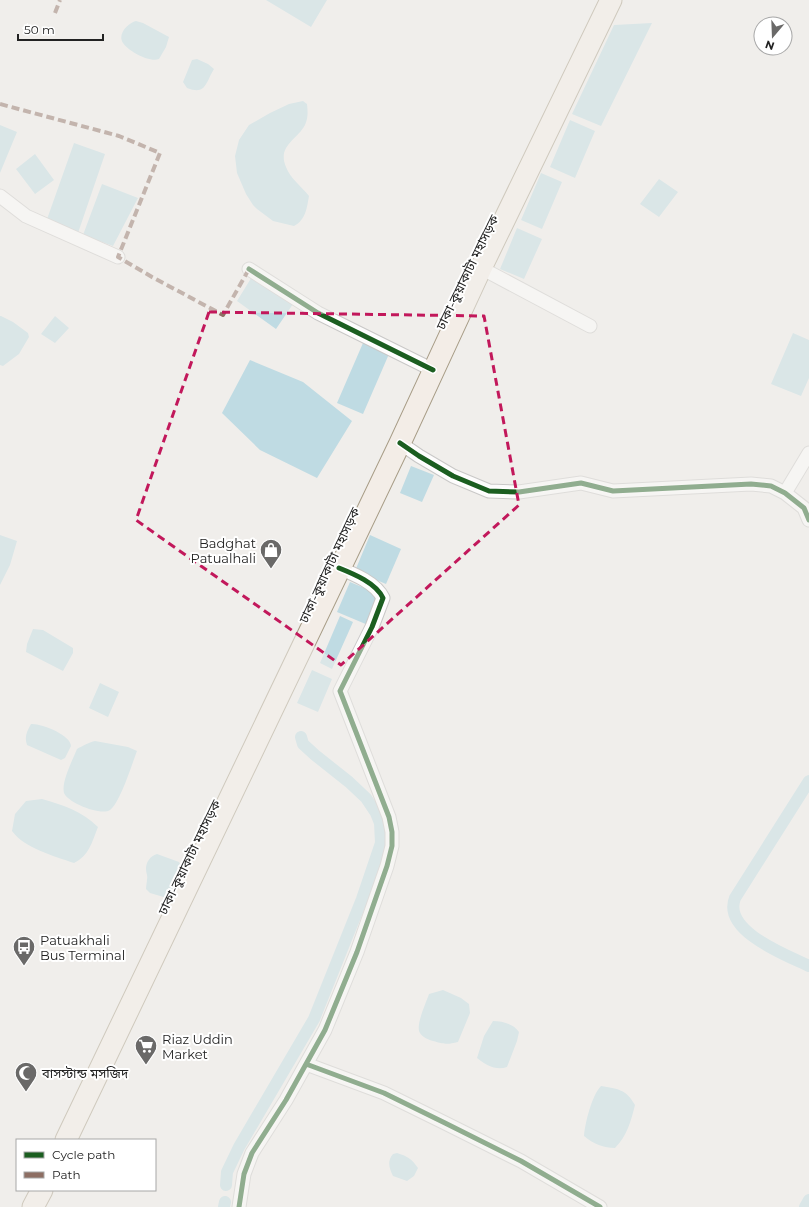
<svg xmlns="http://www.w3.org/2000/svg" width="809" height="1207" font-family="Montserrat,'Noto Sans Bengali',sans-serif">
<style>
.water{fill:#bfdbe3}
.lines{fill:none;stroke-linecap:round;stroke-linejoin:round}
.canal{stroke:#bfdbe3;stroke-width:12}
.street-casing{stroke:#c9c8c7;stroke-width:15}
.primary-casing{stroke:#a79c86;stroke-width:23}
.street{stroke:#fdfcfc;stroke-width:13}
.primary{stroke:#f3ede7;stroke-width:21}
.quiet{stroke:#8d6e63;stroke-width:4;stroke-dasharray:8 4;stroke-linecap:butt}
.cycleway-casing{stroke:#fff;stroke-width:8}
.cycleway{stroke:#1b5e20;stroke-width:5}
.marked{fill:none;stroke:#c2185b;stroke-width:3;stroke-dasharray:8 5;stroke-linejoin:round}
.labels{text-anchor:middle;dominant-baseline:central;stroke-width:4;stroke-linejoin:round;paint-order:stroke}
.street-label{font-size:13px;fill:#222;stroke:#fff}
.poi-label{font-size:13px;fill:#222;stroke:#fff;text-anchor:start}
</style>
<rect width="100%" height="100%" fill="#f0eeeb"/>
<!-- water -->
<path class="water" d="M266,0H327L311,27Z
M136,21L143,23L169,37L166,47L159,59C150,63 128,51 123,43C117,34 128,23 136,21Z
M652,23L601,126L572,114L614,25Z
M197,59L208,64L214,69C205,84 206,95 187,88L183,82L192,60Z
M303,101L307,104C308,112 308,118 305,125C297,140 277,146 286,167C290,178 302,187 309,196C307,207 306,220 294,226L273,221L257,209L253,205L246,194L237,173L235,156L239,140L249,125L270,113L289,104Z
M570,120L595,131L575,178L550,167Z
M0,125L17,132L0,173Z
M74,143L105,154L78,233L46,222Z
M35,154L54,180L35,194L16,169Z
M541,173L562,182L542,229L521,220Z
M659,179L678,192L659,217L640,204Z
M102,184L138,198L113,246L83,235Z
M517,228L542,239L524,279L500,269Z
M253,275L293,304L276,329L237,301Z
M0,316H1L13,322L28,333L29,337L19,354L3,366L0,365Z
M55,316L69,328L55,343L41,334Z
M793,333L809,340V378L801,396L771,384Z
M363,343L389,354L363,414L337,403Z
M250,360L303,382L352,421L317,478L260,450L222,413Z
M411,466L434,475L422,502L400,493Z
M0,535L17,541L10,565L0,585Z
M370,535L401,549L386,584L355,571Z
M350,582L381,595L368,625L337,612Z
M340,616L353,622L332,669L320,663Z
M33,629L43,630L73,648V653L63,671L26,652L27,644Z
M312,670L332,679L318,712L297,703Z
M100,683L119,692L108,717L89,708Z
M31,724C41,723 71,735 71,746L65,758L61,760L27,745C24,737 27,731 31,724Z
M95,741L128,747L137,751C132,764 120,803 110,810C101,816 68,803 64,793C61,782 73,759 77,749C82,746 90,742 95,741Z
M42,799C63,805 82,811 98,827C92,842 89,856 74,863C54,856 24,848 12,831L15,814L26,801Z
M157,854L179,862L182,868L180,877L167,898L150,893L146,889C146,886 147,882 147,879C148,876 146,873 146,869C146,862 150,856 157,854Z
M443,990L461,998L469,1004L470,1013L458,1042C447,1045 444,1044 433,1041C429,1040 422,1037 420,1033C415,1026 426,1003 429,994Z
M493,1021C502,1021 514,1024 519,1032L517,1041L507,1067C496,1071 486,1065 477,1058L484,1036Z
M601,1086C618,1089 626,1089 635,1105C631,1121 627,1136 615,1148C604,1148 593,1144 584,1136C585,1123 592,1095 601,1086Z
M397,1153C407,1156 412,1159 418,1168L414,1176L407,1181L393,1176C389,1168 387,1161 393,1154Z"/>
<g class="lines">
<!-- canal -->
<path class="canal" d="M809,781L735,898C722,931 786,955 809,966
M226,1185L227,1172L239,1147L314,1019L362,899L381,843L380,823L376,813L366,798L349,782L315,755L303,744L301,737
M224,1207L225,1202
M805,1207L809,1200"/>
<!-- street casing -->
<g class="street-casing">
<path id="street" d="M0,196L26,216L118,257
M481,268L590,326
M249,269L318,313L433,370
M400,443L419,456L453,476L489,491L519,492L581,483L613,491L751,484L771,486L785,493L804,508L809,520
M785,493L809,453
M306,1064L384,1093L445,1123L521,1161L600,1207
M239,1207L244,1174L252,1153L286,1100L325,1030L357,952L387,866L392,846V832L389,817L340,691L372,627L383,598C376,583 354,574 339,568"/>
</g>
<!-- primary casing -->
<g class="primary-casing">
<path id="primary" d="M66,1140L400,443L481,268L611,0
M33,1207L42,1190"/>
</g>
<!-- street -->
<use href="#street" class="street"/>
<!-- primary -->
<use href="#primary" class="primary"/>
<!-- quiet -->
<path class="quiet" d="M55,13L60,0
M0,104L119,136L160,153L118,257L152,277L223,315L249,269"/>
<!-- cycleway casing -->
<g class="cycleway-casing">
<path id="cycleway" d="M249,269L318,313L433,370
M400,443L419,456L453,476L489,491L519,492L581,483L613,491L751,484L771,486L785,493L804,508L809,520
M306,1064L384,1093L445,1123L521,1161L600,1207
M239,1207L244,1174L252,1153L286,1100L325,1030L357,952L387,866L392,846V832L389,817L340,691L372,627L383,598C376,583 354,574 339,568"/>
</g>
<!-- cycleway -->
<use href="#cycleway" class="cycleway"/>
</g>
<!-- marked area -->
<path d="M0 0H809V1207H0ZM209,312L484,316L519,505L341,665L136,520Z" fill="#f0eeeb" fill-opacity=".55" fill-rule="evenodd"/>
<path class="marked" d="M209,312L484,316L519,505L341,665L136,520Z"/>
<!-- icons -->
<defs>
<g id="shop-pin" transform="scale(1.15)"><path d="M0 17L-7.5 6A9.5 9.5 0 1 1 7.5 6Z" fill="#6a6968" stroke="#fff"/><path d="M-5-2.5h2.3a2.7 3.5 0 0 1 5.4 0H5L5.5 6h-11ZM-1.5-2.5h3a1.5 2.3 0 0 0-3 0Z" fill="#fff"/></g>
<g id="bus-pin" transform="scale(1.15)"><path d="M0 17L-7.5 6A9.5 9.5 0 1 1 7.5 6Z" fill="#6a6968" stroke="#fff"/><path d="M-5-6H5V4H4V6H2V4H-2V6H-4V4H-5ZM-3.5-4V0h7V-4ZM-3.5 1.2v1.5H-2V1.2ZM2 1.2v1.5H3.5V1.2Z" fill="#fff"/></g>
<g id="supermarket-pin" transform="scale(1.15)"><path d="M0 17L-7.5 6A9.5 9.5 0 1 1 7.5 6Z" fill="#6a6968" stroke="#fff"/><path d="M-6-5.5h2.5l.6 2H6L4.5 2H-2.5L-4.4-4H-6ZM-1.5 3.2a1.3 1.3 0 1 0 .1 0ZM3 3.2a1.3 1.3 0 1 0 .1 0Z" fill="#fff"/></g>
<g id="mosque-pin" transform="scale(1.15)"><path d="M0 17L-7.5 6A9.5 9.5 0 1 1 7.5 6Z" fill="#6a6968" stroke="#fff"/><path d="M3.5-4.9A6 6 0 1 0 3.5 4.9A5 5 0 1 1 3.5-4.9Z" fill="#fff"/></g>
</defs>
<g fill-rule="evenodd">
<use href="#shop-pin" x="271" y="550"/>
<use href="#bus-pin" x="24" y="947"/>
<use href="#supermarket-pin" x="146" y="1046"/>
<use href="#mosque-pin" x="26" y="1073"/>
</g>
<g class="labels">
<!-- street labels -->
<g class="street-label">
<text transform="translate(467 272) rotate(-64)">ঢাকা-কুয়াকাটা মহাসড়ক</text>
<text transform="translate(329 565) rotate(-65)">ঢাকা-কুয়াকাটা মহাসড়ক</text>
<text transform="translate(189 857) rotate(-64)">ঢাকা-কুয়াকাটা মহাসড়ক</text>
</g>
<!-- poi labels -->
<g class="poi-label">
<text x="256" y="543" text-anchor="end">Badghat<tspan x="256" dy="15">Patualhali</tspan></text>
<text x="40" y="940">Patuakhali<tspan x="40" dy="15">Bus Terminal</tspan></text>
<text x="162" y="1039">Riaz Uddin<tspan x="162" dy="15">Market</tspan></text>
<text x="42" y="1073">বাসস্টান্ড মসজিদ</text>
</g>
</g>
<!-- legend -->
<rect x="16" y="1139" width="140" height="52" fill="#ffffff" stroke="#a7a7a7"/>
<rect x="24" y="1152" width="20" height="6" fill="#1b5e20" stroke="#a7a7a7"/>
<text x="52" y="1159" font-size="12" fill="#222222">Cycle path</text>
<rect x="24" y="1172" width="20" height="6" fill="#8d6e63" stroke="#a7a7a7"/>
<text x="52" y="1179" font-size="12" fill="#222222">Path</text>
<!-- north arrow -->
<g transform="translate(773 36) rotate(199)"><circle r="19" fill="#ffffff" stroke="#a7a7a7"/>
<path d="M0-3L7 15L0 10L-7 15Z" fill="#6a6968"/>
<text y="-6" font-size="11" font-weight="bold" text-anchor="middle" fill="#222222">N</text>
</g>
<!-- scale -->
<path d="M18 34v6h85v-6" fill="none" stroke="#222222" stroke-width="2"/>
<text x="24" y="34" font-size="12" fill="#222222" stroke="#ffffff" stroke-width="3" paint-order="stroke">50 m</text>
</svg>
